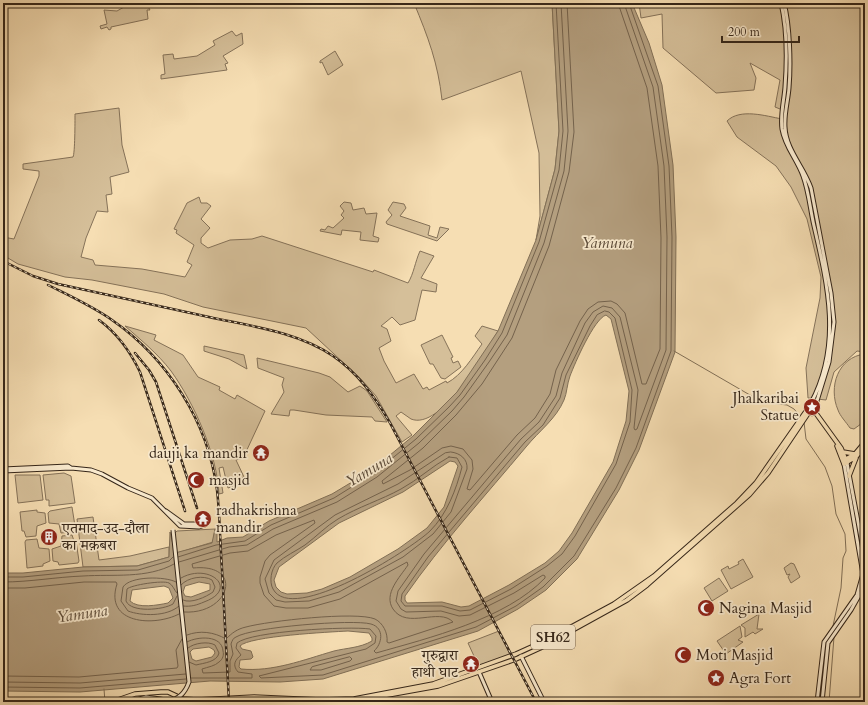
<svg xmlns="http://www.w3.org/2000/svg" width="868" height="705" font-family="Cardo,'Noto Serif Devanagari',serif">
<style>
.green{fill:#d5bf99;stroke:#857259}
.water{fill:#b49f7f;stroke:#816f56;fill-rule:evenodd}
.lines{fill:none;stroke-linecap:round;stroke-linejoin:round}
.shore{stroke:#74624c;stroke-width:1}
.stream{stroke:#816f56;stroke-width:1}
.secondary-casing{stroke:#352619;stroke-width:5}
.primary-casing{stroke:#352619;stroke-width:5.5}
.secondary{stroke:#f9eace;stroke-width:3}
.primary{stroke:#f6deb3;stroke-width:3.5}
.rail-casing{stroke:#352619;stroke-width:2.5}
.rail{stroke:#f9eace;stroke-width:1;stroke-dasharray:3;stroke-linecap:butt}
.secondary-bridge-casing{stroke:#352619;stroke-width:5;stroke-linecap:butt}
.secondary-bridge{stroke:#f9eace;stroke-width:3}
.labels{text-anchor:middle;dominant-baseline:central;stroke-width:3.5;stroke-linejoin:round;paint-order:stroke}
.shield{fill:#f9eace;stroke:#70614f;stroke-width:1}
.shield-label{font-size:14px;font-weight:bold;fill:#352619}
.poi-label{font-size:15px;fill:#352619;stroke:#f9eace;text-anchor:start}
.water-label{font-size:16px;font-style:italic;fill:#5b4a38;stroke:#f9eace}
</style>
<rect width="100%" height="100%" fill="#f6deb3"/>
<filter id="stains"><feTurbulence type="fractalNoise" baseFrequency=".005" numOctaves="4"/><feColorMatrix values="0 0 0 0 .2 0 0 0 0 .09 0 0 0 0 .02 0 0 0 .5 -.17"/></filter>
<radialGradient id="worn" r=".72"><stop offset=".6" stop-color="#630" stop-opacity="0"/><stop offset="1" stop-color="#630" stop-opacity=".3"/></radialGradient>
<!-- green -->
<path class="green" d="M125,3H146L150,10H147L148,19L111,27V29L109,30L107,27L101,29L100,26L107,24L104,10L117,11L124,7Z
M414,3H552L559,131L555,169L536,240L540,216L539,153L521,71L442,100C438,63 428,37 414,3Z
M639,3H865V352L857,351L834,372L826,400L808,398L806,368L820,298L821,277L807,219L791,187L776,166L737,137L727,121C740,108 766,116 782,119L785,111L775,107L780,80L750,63L756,78L754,90L716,93L663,48L662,14L641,18Z
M232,31L236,36L242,33L243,44L223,56L228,63L225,64L227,70L161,79V75L165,74L163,55L173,54L174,59L197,56L215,45L213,41Z
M335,51L343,65L328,75L322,62L320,63V61Z
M119,108L122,145L129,172L110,177L112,194L106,195L108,212L97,211L86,238L81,257L93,260L95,265L142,269L185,277L192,265L187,262L194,245L176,233L177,230L174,229L187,203L199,197L201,203H207L211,206L201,219L210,228L201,238V243L208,248L230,240L252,239L262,236L373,272L374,270L408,283C414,273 415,262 420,251L434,256L421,278L437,284L436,292L422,290L415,320L400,325L392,317L381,326L387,329L391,341L379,348L384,361L396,383L414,374L423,389L427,387L429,390L446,381L447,383C462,375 472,358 482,344L475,336L482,326L498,331C485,352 441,431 411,419C408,417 404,414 401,412L396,416L412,435L402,442L376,396L361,379L306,328L203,307L164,294L92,280L65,277L18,264L3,255V237L14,239L39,176V171L23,169V164L73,157C75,153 75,122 75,114Z
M344,202L351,203L353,210L364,208L366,214L377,213L373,236L379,238L378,242L360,240L361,232L342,230L341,235L320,231L321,229L325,230L328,226L333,228L344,218L341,215L344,211L340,206Z
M393,202L404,204L406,208L400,216L430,226L428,235L437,238L440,227L449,229L437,241L387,224L386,222L392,215L388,210Z
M125,326L156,335L154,340L183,355L198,377L220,387L219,390L235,399L237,395L265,411L245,454L243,458L236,460L244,477L240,479L242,483L228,488L223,467L219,468L223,493L219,494C217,454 194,403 171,371C158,354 141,340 125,326Z
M442,335L453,357L451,358L453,363L458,361L461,367L445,379L441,378L433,364H430L421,345Z
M204,346L244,355L247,369L229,359L204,351Z
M865,354V421L854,429L850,428C846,422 840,416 838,410C828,387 838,357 865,354Z
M257,358L319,373L330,377L348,392L360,386L367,391L387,422L375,421L372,417L326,415L294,410H290L289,416L271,414L284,392L282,385L284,378L258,368Z
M64,473L71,476L75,503L49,506V500H46L43,475Z
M15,475H40L43,500L18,503Z
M72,507L75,526H73L72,532L61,533L59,524L49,523L48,513L50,511Z
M37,510V512L45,513L46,523L37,526L36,536L26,537L24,531H22L20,512Z
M93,517L99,560L130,556L169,547V557L137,566L83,567L77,519Z
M215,529L213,542L174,554L172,536L177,531Z
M72,535L74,541H76L79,561L78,563L59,565L58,562L53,561L52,549L61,546L62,536Z
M37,539L39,548L49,549L50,561L43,564V566L27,568L25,542L26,540Z
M743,559L753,577L731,589L721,570L728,566L729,569L739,564L738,562Z
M791,563L794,564L800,577L791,583L788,577L790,574L787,575L784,568Z
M719,578L728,591L712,601L704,588Z
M759,614L757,629H763L755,634L753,632L745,637V628L741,625Z
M740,626L742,637L738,640L743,642L726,654L717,641Z
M499,631L510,655L479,667L468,643Z"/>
<!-- water -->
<path class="water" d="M552,3H632L649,43L662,85L673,165L676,237L675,352L639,450L619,490L577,559L546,590L518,609L478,631L323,679L280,682L210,681L80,692L3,691V573H23L83,567L137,566L169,557L170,532L175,553L212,543L215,529H217V542L227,538L243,537L269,521L332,494L372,470L413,436L457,392L498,331L536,240L555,169L559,131ZM606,315L611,319L629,391L626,421L613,462L572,533L559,551L545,563L509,585L469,606L461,607L442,602L407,603L405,600V596C442,543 485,496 526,447C539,431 556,419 564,400C567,393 567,384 570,376C575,363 594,319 606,315ZM450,461L455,462L458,466L444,507L427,528L398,549L350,577L322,589L307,593L287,594L281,592L276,587L274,580L279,567L339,523L403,492ZM199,582L210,584V590L191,597L185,596L183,592L185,586ZM164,586L169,588L173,598L168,603C158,605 138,609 130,601L132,590ZM348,631L369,633L372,638V641C360,648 346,648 334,651C303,660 273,672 241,669L239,667L240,660L251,659L253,657L251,651L242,649L240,646C249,636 330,632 348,631ZM209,647L214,650L215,653L212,657L196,661L192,659L190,652L193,649Z"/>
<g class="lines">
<!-- shore -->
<path class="shore" d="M567,3L574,132L569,172L549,246L512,338L482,384L456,415L423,448L382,481L383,484L410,470L442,448L451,446L463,449L472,460L473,469L467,489L470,490L517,435L535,418L550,394L556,370L580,321L588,309L598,302L611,301L617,304L625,313L642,384H646L660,349L661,238L658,166L647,88L618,3
M605,311L609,312L615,318L632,390L630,422L616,464L575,536L562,554L547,566L511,589L470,610L460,611L442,606H405L401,601L402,594L428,557L525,442L543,425L560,398L566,375L590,326L597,315Z
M451,452C460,453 468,459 467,469L451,512L433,534L403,557L339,592L309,601L285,602L276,600L269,593L265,579L274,560L335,515L398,484L445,453Z
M449,457L457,458L462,467C456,490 447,514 430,531C410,550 292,625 273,589C269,582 271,569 277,563C285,556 296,551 305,545C316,537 326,526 338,519C358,507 381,500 401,489C418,480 432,466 449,457Z
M178,557L216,545L245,541L271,525L334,498L374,473L416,439L449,407L460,395L485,360L502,333L539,242L559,170L563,131L556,3
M179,562L229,547L247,545L273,529L337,502L377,477L419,443L452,411L464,397L489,362L507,335L544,243L564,171L568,131L561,3
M3,577H23L83,571L138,570L169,561L173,557
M181,578C209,562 240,589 204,602C197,605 191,607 183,606
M3,582C30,582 56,577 83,576C113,574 147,579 174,564
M176,582C165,576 130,576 123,587L121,601L128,611C141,616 167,617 179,606
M181,585C188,577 204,575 212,580L215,587L213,592C206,597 191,604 183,600
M3,588H25L84,582H116L117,584C104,624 154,627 179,614
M177,593C174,590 173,585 169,583C163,580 131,585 127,589L126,601C131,613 163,610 173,604L177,596
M184,612C230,615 245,563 193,568L192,564L230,553L248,551L276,535L314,520L315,523L270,555L265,561L260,577V583L264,595L274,606L286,608H308L340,599L407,562L408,565C400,577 383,594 393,609C407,630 439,607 453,622L389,643L387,642C388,633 383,623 375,619C356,611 268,621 246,627C237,629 232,633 226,639C214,632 200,630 187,635
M187,642C198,636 222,635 223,651C224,655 223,659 219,662C215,666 208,667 202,669L203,673L230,672V661L233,654L231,644C232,641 233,638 236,637C252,627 353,619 371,624C385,628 382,644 374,651L376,653C429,638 506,619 545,578V576L543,575L514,593L470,615L459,616L441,611L406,612L401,609L396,601L398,591L424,554L521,439L539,422L556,396L562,373L585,323L593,312L603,306L612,308L620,317L638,390L634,428L635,430L637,429L666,350L667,237L664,166L653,87L624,3
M188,648C194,643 208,641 215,645L219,653C217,662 204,663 196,665L189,662
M350,657L352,659L350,661L321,670H310L312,667Z
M3,676L79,677L177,668L178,666L176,650L182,639
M191,678H252V674L238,672C232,665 235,660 241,655L236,648L237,643C251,631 349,626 370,629L376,636L375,643L366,649L259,676L261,678L323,675L476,627L516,606L543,587L574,556L616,488L636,448L671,351L672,237L669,166L658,86L629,3
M3,682L80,683L186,674
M3,687L80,688L186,679"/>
<!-- stream -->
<path class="stream" d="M674,351L762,402L787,405L794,409L800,416
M804,422L806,439L825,467L832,486L836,514L845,534L846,551L843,558L841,588L833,626
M104,689L105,702
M829,702L834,637"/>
<!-- secondary casing -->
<g class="secondary-casing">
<path id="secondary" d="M781,3C787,29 787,61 785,87C784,101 780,115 782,129C785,147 797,159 803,176C809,192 810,209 814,226C828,286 842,345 811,403
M784,3C790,26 791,64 789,88C788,101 784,114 785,127C786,150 804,167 811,188L831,293L834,322L829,362L816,404
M847,463L865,559
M3,469L68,466L71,468
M3,471L71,468L91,470L102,474L128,488L152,498L180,526L199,527L205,525L200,524H184L166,511
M521,656L544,702
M479,672L492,702
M123,702L131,700
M130,702L146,697L160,699
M817,702L824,642L857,595L863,574L844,464
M822,702L828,643L851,610L865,585"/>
</g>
<!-- primary casing -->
<g class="primary-casing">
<path id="primary" d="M806.5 408a5.5 5.5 0 1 1 11 0a5.5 5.5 0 1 1-11 0Z
M815,412L841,448L847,463
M837,446L844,464L856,457L865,446
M843,452L855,454
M844,460L855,454L865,442
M849,476L856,458
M70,702H77
M112,702L135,694L161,692H168L183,699L197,700L254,697L321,700L354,699L433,684L516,654L549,639L614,604L654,576L737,503L756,483L807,410
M138,702H160
M221,702L251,699L303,702
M349,702L438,686L516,659L540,648L627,600L647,585L749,495L768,473L809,412"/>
</g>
<!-- secondary -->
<use href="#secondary" class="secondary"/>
<!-- primary -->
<use href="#primary" class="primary"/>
<!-- rail casing -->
<g class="rail-casing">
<path id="rail" d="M3,261L33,276L58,284C108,295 159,306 209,317C250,326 298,332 333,356C358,373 375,397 390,423L536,702
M48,285C70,296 92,306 112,320C168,359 208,422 217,490C220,516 220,543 222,569C224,613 227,658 229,702
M99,320C118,334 130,351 140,372L185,511
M135,353L149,370L156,382L197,508"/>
</g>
<!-- rail -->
<use href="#rail" class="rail"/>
<!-- secondary-bridge casing -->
<g class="secondary-bridge-casing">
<path id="secondary-bridge" d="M160,699C175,703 184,696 189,682L173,530"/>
</g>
<!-- secondary-bridge -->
<use href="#secondary-bridge" class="secondary-bridge"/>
</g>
<!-- icons -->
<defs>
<g id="sight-disc" transform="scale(0.9)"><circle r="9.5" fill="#8f2418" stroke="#f9eace"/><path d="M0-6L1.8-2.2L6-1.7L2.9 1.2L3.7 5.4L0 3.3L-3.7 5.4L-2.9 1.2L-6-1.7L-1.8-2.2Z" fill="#fff"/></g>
<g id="temple-disc" transform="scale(0.9)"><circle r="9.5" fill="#8f2418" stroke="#f9eace"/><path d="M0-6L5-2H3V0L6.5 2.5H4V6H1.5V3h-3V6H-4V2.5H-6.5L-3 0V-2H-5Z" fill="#fff"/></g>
<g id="mosque-disc" transform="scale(0.9)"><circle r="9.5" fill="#8f2418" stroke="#f9eace"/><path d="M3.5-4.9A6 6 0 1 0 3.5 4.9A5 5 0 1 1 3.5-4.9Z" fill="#fff"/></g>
<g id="building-disc" transform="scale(0.9)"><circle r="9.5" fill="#8f2418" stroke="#f9eace"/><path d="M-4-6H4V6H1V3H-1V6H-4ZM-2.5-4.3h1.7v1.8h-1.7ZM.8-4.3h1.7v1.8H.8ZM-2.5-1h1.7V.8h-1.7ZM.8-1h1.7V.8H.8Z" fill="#fff"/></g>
</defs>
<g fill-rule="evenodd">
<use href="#sight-disc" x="812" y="407"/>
<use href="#temple-disc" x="261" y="453"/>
<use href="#mosque-disc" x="196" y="480"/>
<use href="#temple-disc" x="203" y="519"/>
<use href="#building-disc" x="49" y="537"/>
<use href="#mosque-disc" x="706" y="608"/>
<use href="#mosque-disc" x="683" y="655"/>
<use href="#temple-disc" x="471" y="664"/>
<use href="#sight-disc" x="716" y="678"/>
</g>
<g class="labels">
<!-- shield labels -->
<rect class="shield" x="531" y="625" width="44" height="24" rx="3"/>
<g class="shield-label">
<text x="553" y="637">SH62</text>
</g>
<!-- poi labels -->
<g class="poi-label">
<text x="799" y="398" text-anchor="end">Jhalkaribai<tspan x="799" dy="17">Statue</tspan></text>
<text x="248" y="453" text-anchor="end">dauji ka mandir</text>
<text x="209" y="480">masjid</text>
<text x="216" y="510">radhakrishna<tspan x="216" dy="17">mandir</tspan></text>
<text x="62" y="528">एतमाद-उद-दौला<tspan x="62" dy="17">का मक़बरा</tspan></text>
<text x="719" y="608">Nagina Masjid</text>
<text x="458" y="655" text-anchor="end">गुरुद्वारा<tspan x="458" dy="17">हाथी घाट</tspan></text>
<text x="696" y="655">Moti Masjid</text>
<text x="729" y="678">Agra Fort</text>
</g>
<!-- water labels -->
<g class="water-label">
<text x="607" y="243">Yamuna</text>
<text transform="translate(369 470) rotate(-31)">Yamuna</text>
<text transform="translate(82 614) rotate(-8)">Yamuna</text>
</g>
</g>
<!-- margin -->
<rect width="868" height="705" fill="none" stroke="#f6deb3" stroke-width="16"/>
<rect x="4" y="4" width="860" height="697" fill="none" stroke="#352619" stroke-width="2"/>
<rect x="8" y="8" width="852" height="689" fill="none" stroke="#352619"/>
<!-- scale -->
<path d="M722 36v6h77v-6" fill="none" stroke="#352619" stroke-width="2"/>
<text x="728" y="36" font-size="12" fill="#352619" stroke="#f9eace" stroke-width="3" paint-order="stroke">200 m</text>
<rect width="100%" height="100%" filter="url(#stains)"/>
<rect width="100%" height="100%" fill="url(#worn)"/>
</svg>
